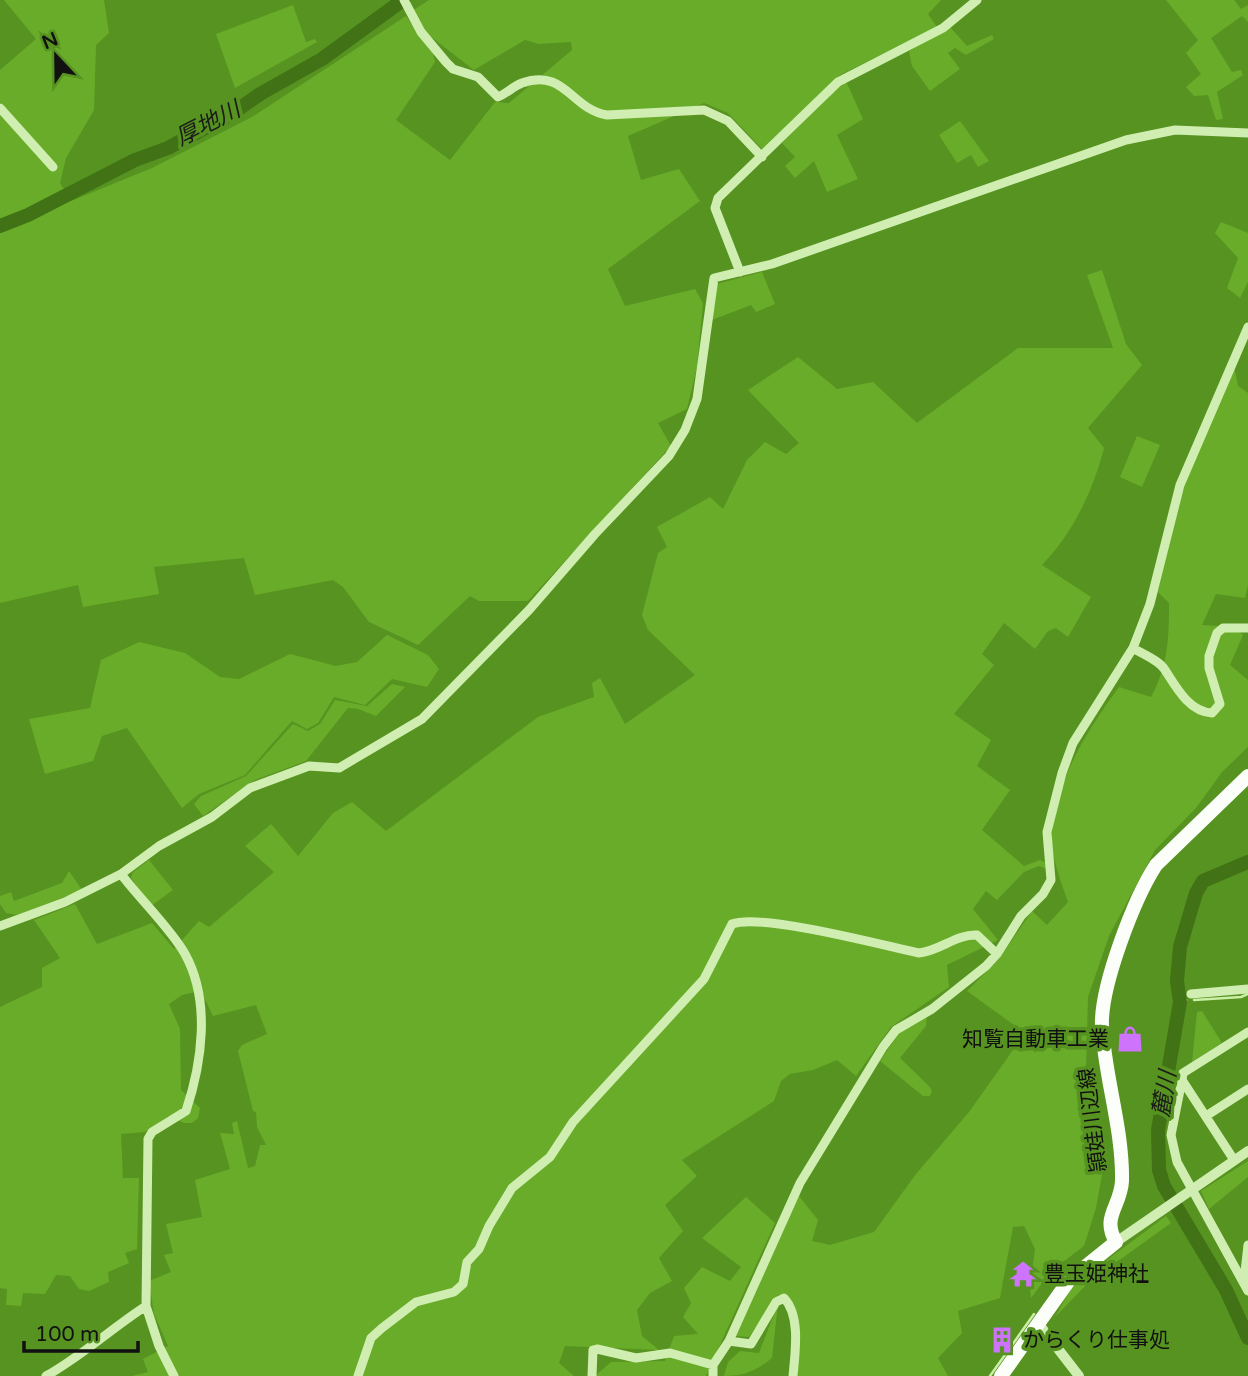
<svg xmlns="http://www.w3.org/2000/svg" width="1248" height="1376" font-family="'Varela Round','Noto Sans JP',sans-serif">
<style>
.green{fill:#69ac29}
.lines{fill:none;stroke-linecap:round;stroke-linejoin:round}
.stream{stroke:#cbefa6;stroke-width:2.5}
.river{stroke:#417216;stroke-width:14}
.minor{stroke:#d0eeb2;stroke-width:9}
.tertiary{stroke:#d0eeb2;stroke-width:10}
.primary{stroke:#fcfff9;stroke-width:14}
.labels{text-anchor:middle;dominant-baseline:central;stroke-width:7;stroke-linejoin:round;paint-order:stroke}
.poi-label{font-size:21px;fill:#111;stroke:#579320;text-anchor:start}
.street-label{font-size:21px;fill:#111;stroke:#579320}
.water-label{font-size:23px;font-style:italic;fill:#1b1c1a;stroke:#579320}
</style>
<rect width="100%" height="100%" fill="#579320"/>
<!-- green -->
<path class="green" d="M4,0H104L109,33L96,45L94,110L66,158L60,183L71,201L152,168L252,117L406,16L433,53L435,62L396,120L450,160L495,102L509,103L572,50L571,42L539,44L525,40L474,70L422,30L412,11L429,0H941L928,14L937,27L840,75L763,150L728,113L704,103L628,136L641,180L679,169L700,201L608,269L625,306L695,289L703,303L697,367L687,409L658,423L671,446L528,601H479L470,596L418,645L369,622L343,587L333,580L255,595L244,558L154,567L159,594L83,607L78,585L0,603V113L5,108L0,102V70L36,39Z
M1166,0H1234L1241,9L1248,5V22L1242,16L1211,38L1232,72L1241,70L1243,75L1217,92L1223,119L1216,120L1208,95L1194,96L1186,87L1201,74L1186,53L1198,40Z
M293,5L306,42L315,39L317,42L235,88L216,34Z
M950,27L967,46L992,35L994,39L966,55L955,48L948,53L960,69L930,91L912,66L909,51Z
M846,81L863,119L837,135L858,179L827,192L814,161L795,178L785,166L795,157L782,143L817,106Z
M960,121L989,161L978,167L971,155L957,163L939,135Z
M1221,222L1248,233V282L1240,298L1227,288L1238,258L1215,233Z
M1102,270L1126,344L1142,365L1088,428L1104,448C1093,491 1073,533 1042,565L1091,597L1068,637L1056,628L1048,631L1035,649L1004,623L982,654L994,665L954,714L991,740L977,766L1010,790L982,830L1024,866L1040,860L1048,864L1049,870L1039,866L1024,872L997,900L986,891L973,909L998,940L947,965L949,987L891,1027L856,1076L837,1060L813,1070L790,1074L781,1081L774,1101L682,1160L697,1176L665,1205L683,1231L659,1258L672,1281L650,1293L637,1310L642,1336L659,1350L565,1346L559,1363L574,1376H132L148,1372L143,1359L168,1346L154,1314L149,1281L171,1272L164,1255L173,1253L166,1224L202,1217L195,1180L230,1169L220,1133L234,1134L232,1123L237,1121L248,1168L255,1166L260,1145H266L257,1127L256,1112L253,1111L238,1051L242,1045L267,1034L256,1005L213,1016L201,991L182,995L169,1004L180,1029L181,1090L200,1108L198,1118L192,1123H184L169,1116L145,1132L121,1134L123,1178H139L137,1249L125,1253L129,1263L108,1272L109,1282L89,1291L79,1289L70,1276L56,1275L45,1294L23,1293L21,1306L6,1305L7,1289L0,1288V1007L42,987V968L60,958L34,920L75,904L97,944L152,923L174,949L199,921L209,927L274,872L245,846L271,824L298,856L333,813L352,802L386,831L538,717L594,697L592,683L600,678L625,724L695,675L648,630L642,615L658,553L667,547L657,527L710,497L723,509L747,460L765,442L786,454L799,443L748,390L798,357L837,389L873,382L917,423L1018,348H1113L1087,275Z
M762,272L775,304L756,312L751,305L712,320L717,284Z
M1234,365L1238,386L1248,393V585L1245,598L1216,594L1202,625L1235,627L1243,635L1230,665L1248,680V747L1222,772L1196,808L1155,850L1109,936L1088,997L1086,1069L1103,1169L1096,1208L1084,1246L1051,1271L1031,1298L1030,1287L1035,1249L1024,1226L1013,1227L1000,1298L958,1311L962,1333L938,1358L948,1376H797C800,1348 798,1324 789,1297L778,1295L749,1337L736,1336L799,1196L818,1220L812,1241L830,1245L874,1232L916,1174L969,1112L1025,1033L967,991L999,959L1032,911L1047,925L1068,902C1061,881 1050,855 1052,833C1057,777 1087,731 1119,687L1151,697C1168,666 1169,638 1169,603L1158,592L1185,483Z
M1137,436L1160,445L1142,487L1120,477Z
M387,635L428,655L439,669L427,687L392,679L365,705L334,697L318,723L307,729L292,721L245,775L199,794L182,808L127,728L102,736L93,761L45,774L29,719L90,708L101,660L139,642L185,653L220,677L239,679L290,654L336,666L357,662Z
M392,684L405,687L376,716L358,709L348,708L306,761L255,780L203,816L194,804L201,796L246,776L293,724L308,731L320,724L335,700L367,706Z
M149,860L173,890L151,906L131,878L133,872Z
M69,871L82,890L18,915L6,913L0,904V896L11,892L14,901L62,883Z
M1202,1011L1222,1043L1192,1062L1197,1012Z
M927,1017L926,1026L900,1058L929,1086L932,1091L930,1096H923L880,1061L899,1033Z
M1248,1161V1177L1209,1209L1201,1191Z
M746,1197L775,1223L706,1376H595L611,1362L665,1361L674,1336L698,1334L683,1317L691,1303L684,1288L702,1267L730,1281L741,1267L702,1238Z
M1166,1216L1171,1223L1089,1282L1055,1317L1070,1290L1080,1280Z
M778,1304L772,1358C756,1371 744,1376 724,1376L728,1362L740,1351L759,1353Z"/>
<g class="lines">
<!-- stream -->
<path class="stream" d="M1194,1000L1241,997L1248,994
M1180,1002L1186,1000
M990,1376L1034,1314"/>
<!-- river -->
<path class="river" d="M0,226L28,215L135,160L168,148L233,113L260,94L322,59L403,0
M1248,862L1203,881L1196,893L1180,947L1177,981L1180,1002L1158,1130L1159,1170L1164,1186L1226,1290L1248,1338"/>
<!-- minor -->
<path class="minor" d="M404,0L421,32L446,62L453,69L478,77L498,97C507,93 514,86 522,83C565,68 571,109 607,115L704,110L728,121L762,157
M0,108L53,167
M740,272L715,208L718,198L838,82L943,28L977,0
M1133,648C1142,654 1159,660 1165,670C1176,687 1189,712 1212,713L1220,704L1209,668V656L1217,633L1223,628H1248
M121,874C138,897 172,930 185,954C211,1001 202,1063 186,1111L152,1132L148,1139L146,1306L159,1346L174,1376
M0,926L65,902L121,874L159,846L212,817L250,788L309,766L339,768L422,719L529,610L595,534L669,456L685,430L697,399L714,278L772,264L1126,140L1175,130L1248,133
M1191,994L1248,989
M1182,1080L1171,1135L1177,1162L1248,1291
M1206,1116L1248,1089
M1234,1160L1182,1080L1183,1073L1248,1032
M1244,1281L1248,1245
M729,1341L751,1344L776,1302L784,1298C801,1316 795,1353 793,1376
M46,1376C82,1356 112,1328 146,1306
M358,1376L371,1338L382,1328L416,1302L454,1292L463,1284L467,1262L479,1249L489,1226L512,1188L550,1157L573,1122L704,979L732,924C761,913 882,945 919,953C940,951 956,934 977,935L997,954
M592,1376L593,1350L597,1349L636,1358L670,1353L713,1365
M713,1376V1365L729,1341L800,1183L883,1047L896,1030L932,1009L986,966L997,954L1021,916L1043,894L1051,880L1047,832L1062,773L1073,743L1133,648L1150,604L1180,485L1248,327"/>
<!-- tertiary -->
<path class="tertiary" d="M1116,1242L1248,1151
M1038,1323L1079,1376"/>
<!-- primary -->
<path class="primary" d="M1001,1376L1070,1279L1116,1242C1101,1217 1121,1206 1122,1181C1123,1129 1105,1078 1102,1027C1100,987 1134,899 1156,865L1248,776"/>
</g>
<!-- icons -->
<defs>
<g id="shop-bare" transform="scale(2.1)"><path d="M-5-2.5h2.3a2.7 3.5 0 0 1 5.4 0H5L5.5 6h-11ZM-1.5-2.5h3a1.5 2.3 0 0 0-3 0Z" fill="#ce73fb" stroke="#579320" stroke-width="2.5" paint-order="stroke"/></g>
<g id="temple-bare" transform="scale(2.1)"><path d="M0-6L5-2H3V0L6.5 2.5H4V6H1.5V3h-3V6H-4V2.5H-6.5L-3 0V-2H-5Z" fill="#ce73fb" stroke="#579320" stroke-width="2.5" paint-order="stroke"/></g>
<g id="building-bare" transform="scale(2.1)"><path d="M-4-6H4V6H1V3H-1V6H-4ZM-2.5-4.3h1.7v1.8h-1.7ZM.8-4.3h1.7v1.8H.8ZM-2.5-1h1.7V.8h-1.7ZM.8-1h1.7V.8H.8Z" fill="#ce73fb" stroke="#579320" stroke-width="2.5" paint-order="stroke"/></g>
</defs>
<g fill-rule="evenodd">
<use href="#shop-bare" x="1130" y="1039"/>
<use href="#temple-bare" x="1023" y="1274"/>
<use href="#building-bare" x="1002" y="1340"/>
</g>
<g class="labels">
<!-- poi labels -->
<g class="poi-label">
<text x="1109" y="1039" text-anchor="end">知覧自動車工業</text>
<text x="1044" y="1274">豊玉姫神社</text>
<text x="1023" y="1340">からくり仕事処</text>
</g>
<!-- street labels -->
<g class="street-label">
<text transform="translate(1093 1120) rotate(-97)">頴娃川辺線</text>
</g>
<!-- water labels -->
<g class="water-label">
<text transform="translate(208 124) rotate(-27)">厚地川</text>
<text transform="translate(1165 1094) rotate(-81)">麓川</text>
</g>
</g>
<!-- north arrow -->
<g transform="translate(56 56) rotate(338)" stroke="#579320" stroke-width="5" paint-order="stroke">
<path d="M0-5L12 26L0 18L-12 26Z" fill="#111111"/>
<text y="-10" font-size="19" font-weight="bold" text-anchor="middle" fill="#111111">N</text>
</g>
<!-- scale -->
<path d="M24 1341v10h114v-10" fill="none" stroke="#111111" stroke-width="3.5"/>
<text x="35" y="1341" font-size="21" fill="#111111" stroke="#579320" stroke-width="5" paint-order="stroke">100 m</text>
</svg>
